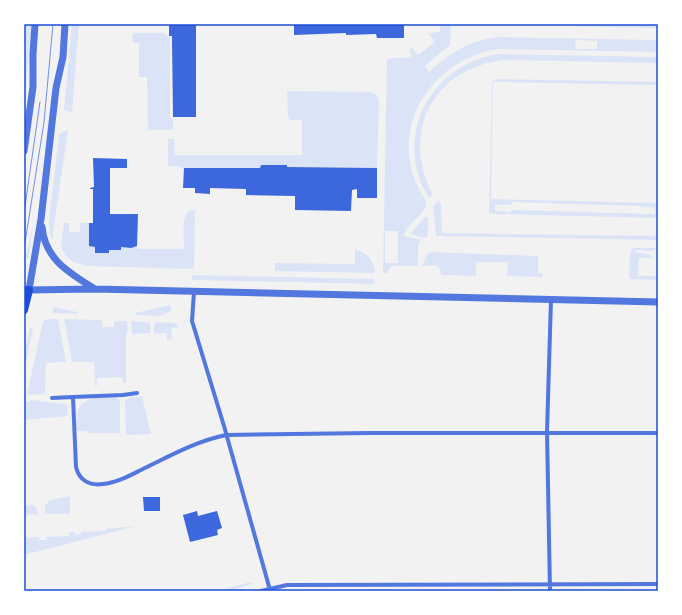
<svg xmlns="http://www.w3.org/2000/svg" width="682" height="615" font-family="Mulish,sans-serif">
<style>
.green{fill:#dbe4f7;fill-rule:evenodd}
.building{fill:#3d67dc}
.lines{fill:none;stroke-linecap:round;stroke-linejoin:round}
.minor{stroke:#5277de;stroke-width:4}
.tertiary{stroke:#5277de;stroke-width:7}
.secondary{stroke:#1d4ed8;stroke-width:8}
.tram{stroke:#7290e2;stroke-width:1}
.neatline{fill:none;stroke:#1d4ed8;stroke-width:1.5}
</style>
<rect width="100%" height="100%" fill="#f2f2f2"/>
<!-- green -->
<path class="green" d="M24,24H32L24,106Z
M72,24H79L72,112L64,110Z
M440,24H451L450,45L425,66L429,72C451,52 469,41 498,37L658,40V52L497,49C443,58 401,107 410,163C412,174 416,184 422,194C424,198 427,201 426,205C424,216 406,223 404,236L421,240L418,244V266H394L390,267L387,273H383L387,59L411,57L410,46L418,55L435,42L428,33L440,32ZM576,40L597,41V49H575ZM385,231H398V263H385Z
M495,24H658V28H651Z
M133,33H164L170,37V118L173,119V130H148L147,77H139V43H133L132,36Z
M498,54L658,57V63L503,60C433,69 400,132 433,195L429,198C391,139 430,64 498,54Z
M500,79L658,82V85L493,82L491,199L658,203V218L495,214L489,213L492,81ZM512,202L639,206L655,208V214L511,210V212L495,211V205H511Z
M287,91L370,92C375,94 377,95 379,101L377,168L287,167V165H261L260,168H182V167L168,166V139H174L175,155H302V120H290L288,115Z
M68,130L52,241L49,229V220L59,134Z
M439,201L441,205L442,233L658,236V240L436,236L433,206Z
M195,210L194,269L86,266C57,258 60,247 64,223H69V232H80V223H89V246L95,247V253H109V250H120L121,247L131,248L137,246L138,249H184C185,238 180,220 189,211Z
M425,217L428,218V234L427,237L424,238L411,234V233Z
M32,231L29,259L26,258L31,232Z
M633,248H656L654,251L635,250V252L650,255L654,258H639L638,276H658V280L629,279L630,252Z
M355,249C367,253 374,260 375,273L275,271V263L355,264Z
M432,252L538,256V273H542V277L507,276L508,262H476V276L441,275L440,269L436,265L422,266L428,253Z
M192,275L374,279V284L192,280Z
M171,305V311L160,316L136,315L135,313Z
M53,307L77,312V314L53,313Z
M50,319H58L66,362L46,363L45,394L27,395L42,326L44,320Z
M64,319L102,320V327H114V321H127L128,330L126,334V383H123L122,377L97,378V386H95L94,362H72Z
M133,321L150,323V333L132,334L131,323Z
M155,322L175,323L179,327L171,328L172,339L167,340V333L154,334V324Z
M30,328L33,329L24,371V353Z
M142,396L151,434L126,435L125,401L130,397Z
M116,397L120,401V433H88V431H77C77,426 76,420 77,415C79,396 101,397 116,397Z
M31,400L65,404L67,406L68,416L24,420V403Z
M70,496V514H45V505L51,500Z
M31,505L35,506L38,512V514L24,515V506Z
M136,526L24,555V538L39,537V540H46V537L69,536V532H75V535L81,534V532L106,531V529Z
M251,582L252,584L228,591H217Z"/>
<!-- building -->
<path class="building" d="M169,24H196V117H173L172,41V36H169Z
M294,24H404V38H377L376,34L346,35V33L294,35Z
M93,158L127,159V168H110V214H138L137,246L131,248L121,247V250H109V253H95V247L89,246V223H93V189H90V188L94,187Z
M261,165H287V167L377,168V198H357V189L352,190L351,211L295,210V196L246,195V189L210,188V194L195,193V188H183L184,168H260Z
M143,497H160V511H144Z
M197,511L198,516L217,511L222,528L217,530L218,535L190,542L183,515Z"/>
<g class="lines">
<!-- minor -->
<path class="minor" d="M194,292L192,321L224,426L270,590
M137,393L123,395L73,397L76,467C79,480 89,486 103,484C116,483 129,476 141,470C168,457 196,441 226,435L370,433H658
M52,398L73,397
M261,591L287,585L658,584
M550,591L547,432L551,299"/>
<!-- tertiary -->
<path class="tertiary" d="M65,24L63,57L56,88L41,219L29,290L95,289L658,302
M24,151L33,87V54L35,24
M42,227C45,260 70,273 95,289"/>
<!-- secondary -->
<path class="secondary" d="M24,290H29L24,310"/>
<!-- tram -->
<path class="tram" d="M24,213L40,102
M24,249L44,122L53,24"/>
</g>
<!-- border -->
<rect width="682" height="615" fill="none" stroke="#ffffff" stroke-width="50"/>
<rect x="25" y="25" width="632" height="565" class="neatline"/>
</svg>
